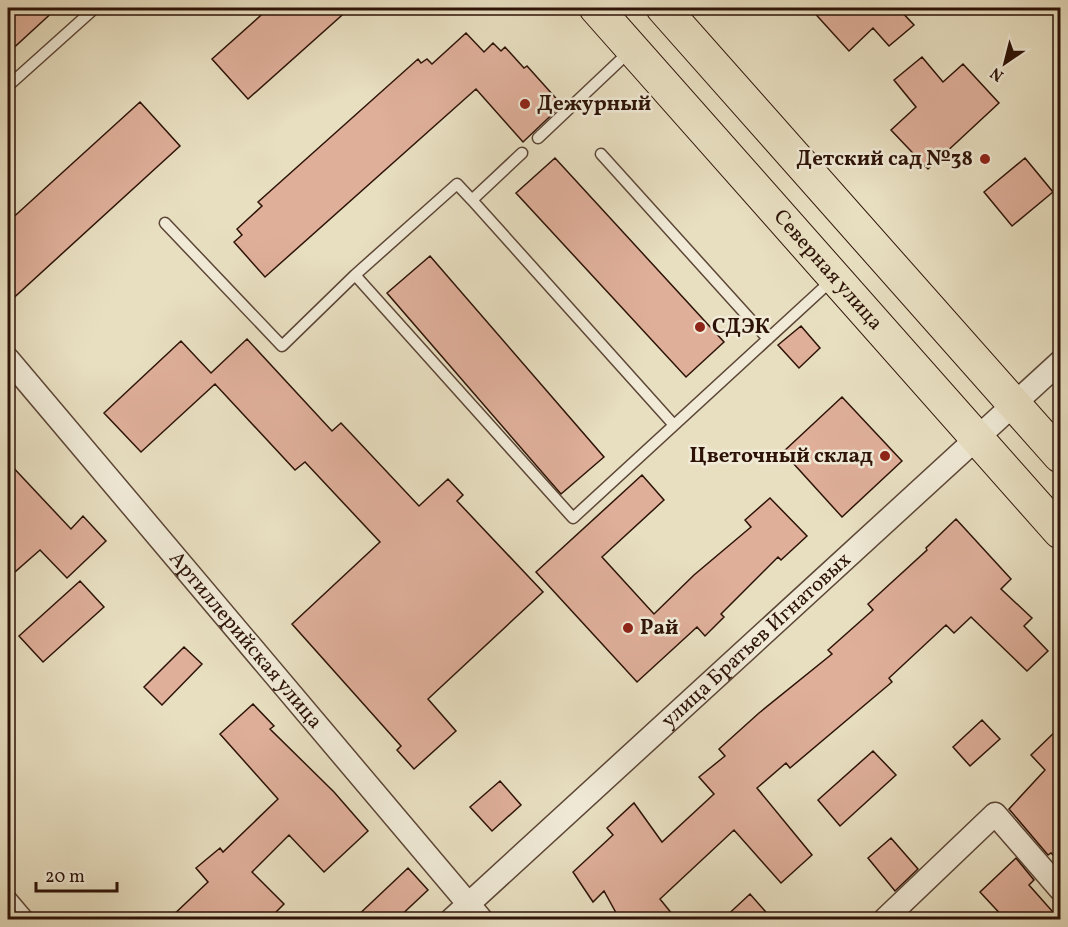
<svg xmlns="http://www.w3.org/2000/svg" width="1068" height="927" font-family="Vollkorn,serif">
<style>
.building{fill:#dfaf9a;stroke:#2d1307;stroke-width:1.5}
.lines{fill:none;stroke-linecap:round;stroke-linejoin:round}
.lane-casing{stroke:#5c4636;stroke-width:13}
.street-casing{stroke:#5c4636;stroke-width:25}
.primary-casing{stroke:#2d1307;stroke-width:35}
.lane{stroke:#f0ead7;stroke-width:10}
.street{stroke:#f0ead7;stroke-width:22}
.primary{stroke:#e8dfc1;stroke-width:33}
.poi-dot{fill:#8f2418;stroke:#f0ead7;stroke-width:2}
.labels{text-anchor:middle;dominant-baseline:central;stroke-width:5;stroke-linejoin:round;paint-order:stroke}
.poi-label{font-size:21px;font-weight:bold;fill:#2d1307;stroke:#f0ead7;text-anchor:start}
.street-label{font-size:21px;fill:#2d1307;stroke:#f0ead7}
</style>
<rect width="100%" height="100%" fill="#e8dfc1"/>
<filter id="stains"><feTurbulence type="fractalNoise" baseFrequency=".00333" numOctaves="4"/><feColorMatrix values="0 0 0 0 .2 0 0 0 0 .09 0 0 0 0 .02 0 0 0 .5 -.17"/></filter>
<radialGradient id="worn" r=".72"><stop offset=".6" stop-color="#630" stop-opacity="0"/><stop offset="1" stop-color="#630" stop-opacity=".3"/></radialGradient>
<!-- building -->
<path class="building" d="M8,8H57L8,53Z
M269,8H350L248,99L212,59Z
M810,8H898L914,25L889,46L873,28L849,51Z
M466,33L484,52L493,43L501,51L505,47L524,68L527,66L562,105L523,142L476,89L265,277L234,242L242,235L237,229L262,206L258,202L418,59L421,63L427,59L432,64Z
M922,57L943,82L963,64L999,103L928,169L891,130L916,107L894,80Z
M140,102L180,146L8,303V222Z
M555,158L724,342L686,377L516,193Z
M1025,158L1053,192L1012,226L984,192Z
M430,256L604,457L561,494L387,293Z
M801,326L820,348L799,368L778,345Z
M247,339L332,431L341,423L419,506L448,479L463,495L457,501L543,592L428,699L456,731L414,769L397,750L401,746L292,624L380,542L305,462L295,470L215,384L141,452L104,413L181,341L211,373Z
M842,397L902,461L842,517L783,452Z
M8,462L71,529L83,516L106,541L67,578L40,550L8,578Z
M642,475L664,500L602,557L654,614L694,575L751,527L745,520L770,498L807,536L781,560L778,557L721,614L724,617L705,636L697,627L637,682L536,572Z
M956,519L1011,579L1001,589L1032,618L1024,626L1048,651L1027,671L971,617L954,633L946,625L889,678L892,682L790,768L786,763L757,788L812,855L781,883L734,830L660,899L677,920H620L604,891L593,902L573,872L613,835L607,828L634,803L662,842L714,794L699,777L725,756L719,749L759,713L832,654L828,650L873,610L868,604L927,550L926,548Z
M80,581L104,607L43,662L19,636Z
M184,647L202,664L162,705L144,687Z
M253,704L274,726L270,729L334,792L368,831L324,872L289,835L252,872L284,904L268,920H168L208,882L196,868L220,848L223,852L278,799L220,734Z
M982,720L1000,739L970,766L953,747Z
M1060,727V862L1051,853L1048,855L1009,809L1045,770L1031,755Z
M873,751L896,775L840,826L818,800Z
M500,781L521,805L492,831L470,807Z
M891,838L918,869L895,891L868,858Z
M1016,858L1034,880L1029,885L1060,920H1006L980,892Z
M408,868L428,890L396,920H353Z
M750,894L773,920H722Z"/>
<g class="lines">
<!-- lane casing -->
<g class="lane-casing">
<path id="lane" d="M8,86L95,8
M538,138L630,51
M601,154L768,339
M472,200L673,424
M165,223L282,346L355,275L457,184L472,200L522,153
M355,275L573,518L832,280
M8,894L30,920"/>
</g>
<!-- street casing -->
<g class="street-casing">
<g id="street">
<path id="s1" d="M8,359L482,920"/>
<path id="s2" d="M451,920L1060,362"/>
<path d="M884,920L995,814L1060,889"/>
</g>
</g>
<!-- primary casing -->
<g class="primary-casing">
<g id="primary">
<path id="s3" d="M596,8L1060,532"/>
<path d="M663,8L1060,456"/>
</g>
</g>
<!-- lane -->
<use href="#lane" class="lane"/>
<!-- street -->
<use href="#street" class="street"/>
<!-- primary -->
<use href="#primary" class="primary"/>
</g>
<!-- markers -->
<g class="poi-dot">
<circle cx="525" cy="104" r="6"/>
<circle cx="985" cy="159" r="6"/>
<circle cx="700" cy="327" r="6"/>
<circle cx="885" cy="456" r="6"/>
<circle cx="628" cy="628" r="6"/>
</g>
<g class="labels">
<!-- poi labels -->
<g class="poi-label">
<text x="537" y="104">Дежурный</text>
<text x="973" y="159" text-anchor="end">Детский сад №38</text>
<text x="712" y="327">СДЭК</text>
<text x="873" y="456" text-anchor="end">Цветочный склад</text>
<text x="640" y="628">Рай</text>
</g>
<!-- street labels -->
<g class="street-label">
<text stroke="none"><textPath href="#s3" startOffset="350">Северная улица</textPath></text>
<text stroke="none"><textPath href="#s1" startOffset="368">Артиллерийская улица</textPath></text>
<text stroke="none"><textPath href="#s2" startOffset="414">улица Братьев Игнатовых</textPath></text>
</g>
</g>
<!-- margin -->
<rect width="1068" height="927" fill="none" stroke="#e8dfc1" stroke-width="30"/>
<rect x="9" y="9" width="1050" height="909" fill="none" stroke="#2d1307" stroke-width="3"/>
<rect x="15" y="15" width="1038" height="897" fill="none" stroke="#2d1307" stroke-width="1.5"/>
<!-- north arrow -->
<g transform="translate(1005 63) rotate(215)" stroke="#f0ead7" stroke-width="4.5" paint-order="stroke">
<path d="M0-4.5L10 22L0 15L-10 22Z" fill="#2d1307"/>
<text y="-9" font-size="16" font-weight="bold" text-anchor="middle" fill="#2d1307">N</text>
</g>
<!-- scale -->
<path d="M36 882v9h81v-9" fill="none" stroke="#2d1307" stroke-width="3"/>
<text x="45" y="882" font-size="18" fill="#2d1307" stroke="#f0ead7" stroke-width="4.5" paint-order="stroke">20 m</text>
<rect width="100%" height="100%" filter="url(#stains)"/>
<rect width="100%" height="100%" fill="url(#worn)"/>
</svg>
